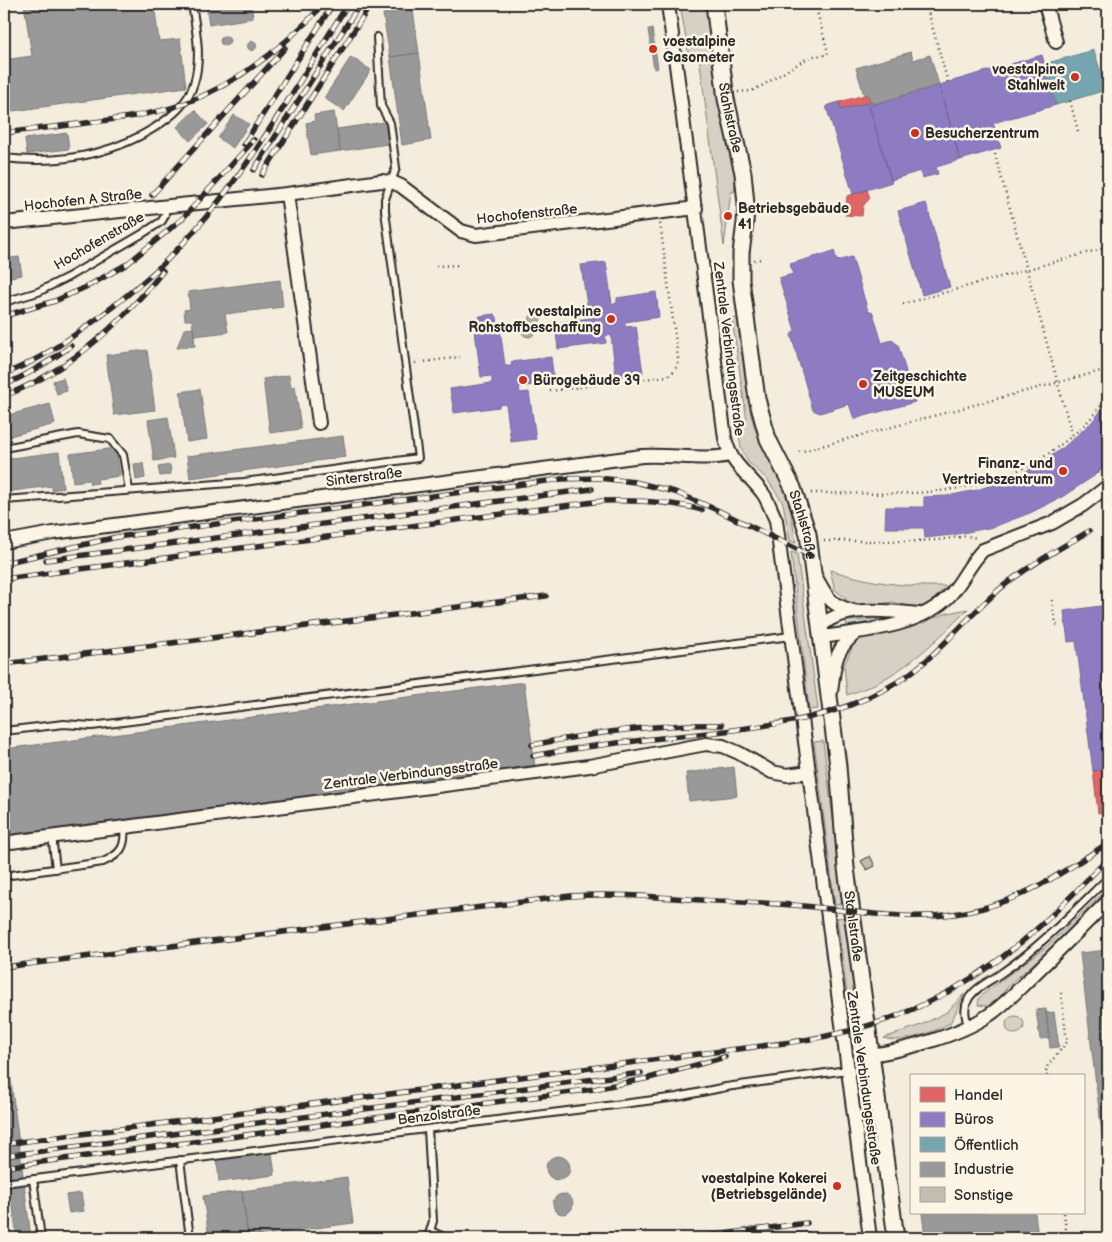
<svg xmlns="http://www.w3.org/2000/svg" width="1112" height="1242" font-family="'Balsamiq Sans',sans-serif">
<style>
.green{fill:#d6d1c4;stroke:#807e78}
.water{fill:#afaaa0;stroke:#7a7771}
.shops{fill:#e06666;stroke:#aa5454}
.offices{fill:#8e7cc3;stroke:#706495}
.public{fill:#76a5af;stroke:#608087}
.industry{fill:#999;stroke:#787878}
.building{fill:#c2bdb1;stroke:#2b2b2b}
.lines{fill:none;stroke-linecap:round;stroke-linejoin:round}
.service-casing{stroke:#2b2b2b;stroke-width:10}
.minor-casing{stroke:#2b2b2b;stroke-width:16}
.tertiary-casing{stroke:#2b2b2b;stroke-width:19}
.path{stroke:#2b2b2b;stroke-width:2.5;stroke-dasharray:1 4;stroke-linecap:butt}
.service{stroke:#fcf5e5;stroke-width:6}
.minor{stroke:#fcf5e5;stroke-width:12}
.tertiary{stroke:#fcf5e5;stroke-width:15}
.rail-casing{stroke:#2b2b2b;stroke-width:5.5}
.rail{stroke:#fcf5e5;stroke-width:4;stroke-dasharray:11;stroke-linecap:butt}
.poi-dot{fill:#c8321e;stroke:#fcf5e5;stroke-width:2}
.labels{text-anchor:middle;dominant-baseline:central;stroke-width:5;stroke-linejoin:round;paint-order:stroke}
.poi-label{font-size:14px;font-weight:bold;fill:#2b2b2b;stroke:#fcf5e5;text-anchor:start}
.street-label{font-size:14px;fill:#2b2b2b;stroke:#fcf5e5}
</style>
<rect width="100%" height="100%" fill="#f4edde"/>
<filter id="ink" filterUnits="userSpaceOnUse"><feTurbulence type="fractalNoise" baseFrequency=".02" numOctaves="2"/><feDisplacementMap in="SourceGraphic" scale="10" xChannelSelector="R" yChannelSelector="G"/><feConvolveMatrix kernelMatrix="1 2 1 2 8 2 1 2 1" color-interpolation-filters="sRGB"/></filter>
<g filter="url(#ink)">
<!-- green -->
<path class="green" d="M680,4H706C710,36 713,69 719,100C724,130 740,161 734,192H731L724,246L699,56L689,57Z
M737,318L751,415L756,431L781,481L790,507L796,543L790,541L783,503L767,479L748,462L741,448L737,422L747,421L732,319Z
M791,552L797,554L818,709L809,710Z
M830,570C872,583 903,587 947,586L933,600L923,606L912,607L892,602L875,605L845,603L846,598L835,590Z
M968,609C931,646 898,679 847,695L844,665L852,648L850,645L861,637L904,628L948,613Z
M893,619V620L847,627L846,621Z
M823,741L844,903L835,905L814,742Z
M1108,888V890L1050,949L1012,982L996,1001L987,1006L978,1005L979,998L983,994L1047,946Z
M846,917L860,1023L851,1024L837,918Z
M964,994L954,1016L950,1023C934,1032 901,1045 884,1038L921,1025L947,1012Z
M1006 1025a9 9 0 1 1 18 0a9 9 0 1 1-18 0Z"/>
<!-- water -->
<path class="water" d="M538,311L542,317L538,325L536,333L530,337L525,336L521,332V328L527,323L533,312Z"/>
<!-- shops -->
<path class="shops" d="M868,94L870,102L841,110L839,102Z
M867,190L870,198L863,206L862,216L845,215L847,196Z
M1108,769V812L1098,813L1093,771Z"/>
<!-- offices -->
<path class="offices" d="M1042,55L1056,105L993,123L1001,148L960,160L939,85Z
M939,85L960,160L936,167L938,174L922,178L920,171L891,180L869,106Z
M873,101L874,104L869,106L892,182L853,194L826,106L839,102L841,110Z
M926,203L950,287L922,295L898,211Z
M834,251L837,261L852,257L868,311L873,313L882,343L892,340L898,345L915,402L854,419L849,404L820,413L813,410L791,335L795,330L779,278L793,274L790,264Z
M606,262L612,304L617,303V298L656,292L659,317L625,322V327L636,326L643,373L616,377L611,335L605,336L606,343L558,349L555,323L597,317V311L588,312L581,265Z
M494,314L497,317L498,326L496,329H500L505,366H512L511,362L551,357L554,382L519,387L520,393L529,392L536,439L511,442L506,404L499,405V407L454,413L450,389L492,383V376L481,377L475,332L482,331L480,329L478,319L480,316Z
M1108,402V462L1094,476L1062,497L1030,513L993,527L952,535L925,538L924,528H885L886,507H924V497L947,496L977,490L1007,480L1037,466L1064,447L1092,422Z
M1108,605V769L1093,771L1076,641L1068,642L1064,611Z"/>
<!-- public -->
<path class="public" d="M1094,50L1106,90L1056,105L1044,64Z"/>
<!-- industry -->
<path class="industry" d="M24,4H154L159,41L180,39L186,87L6,112L4,95V60L32,56Z
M206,4H251L253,18L209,25Z
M413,10L419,53L390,57L383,14Z
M648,29H652L658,68L654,69Z
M223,36H227L230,40L229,44L225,46L221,44L220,40Z
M247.5 46a4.5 4.5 0 1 1 9 0a4.5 4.5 0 1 1-9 0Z
M911,52L913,60L930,55L939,85L874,104L873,101L870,102L868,94L864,95L856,68Z
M419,53L431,140L402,145L390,57Z
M351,57L371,70L344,111L324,98Z
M195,110L208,124L190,141L177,127Z
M334,112L340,151L311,155L306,123L315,121L314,115Z
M234,115L249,124L233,148L218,138Z
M385,122L388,144L340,151L337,129Z
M67,133L69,149L27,154L25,139Z
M19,257L22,275L4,278V259Z
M280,280L283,307L225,314L228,332L194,336L192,320H185L184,310L190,309L188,292Z
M193,328L195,346L177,348L184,329Z
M147,350L155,410L114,415L106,355Z
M289,375L291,387L295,386L301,429L270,433L263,379Z
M63,378L67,391L57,394L53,381Z
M200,389L207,439L187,442L180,392Z
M50,404L55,424L10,436L5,416Z
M168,417L174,458L154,461L148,420Z
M343,436L346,457L190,478L187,456Z
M116,448L120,476L97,479L98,483L90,484L89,480L73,482L70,454Z
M59,452L63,488L52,490V486L4,492V459Z
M143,463L145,478L136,480L134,464Z
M170,465L171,474L160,476L158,467Z
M524,682L535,767L10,835L12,848L4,849V749Z
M734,767L737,796L689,801L686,773Z
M1108,950V1183L1080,953Z
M1046,1009L1049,1038L1040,1039L1036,1010Z
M1054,1012L1059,1047L1050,1048L1046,1013Z
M4,1026L31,1238H17L4,1138Z
M272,1153L275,1175L219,1182L217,1160Z
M546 1168a12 12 0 1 1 24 0a12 12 0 1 1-24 0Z
M347,1177L353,1223L248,1237L242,1191Z
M242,1191L248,1237L209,1238L203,1196Z
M81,1193L84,1211L69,1213L66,1195Z
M553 1204a10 10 0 1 1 20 0a10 10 0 1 1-20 0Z
M922,1213H1035L1038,1238H925Z
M320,1231L329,1232L336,1238H311Z
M575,1234V1238H559V1237Z"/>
<!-- building -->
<path class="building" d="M870,856L875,866L867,870L861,861Z"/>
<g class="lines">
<!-- service casing -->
<g class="service-casing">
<path id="service" d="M4,158C56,164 109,156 154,128C171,117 188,104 194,83C202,57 196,30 192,4
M4,302L38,292L68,277L142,234L162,221L165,215V206
M4,448L78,434L110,439L123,455L129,490
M4,500L244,482L418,458L385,211V199L396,168L390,123L381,106L377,37
M4,731L64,724L92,726L791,636
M52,836L56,869
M4,876L103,862C121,854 126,847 124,827
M968,1026C966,1018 963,1009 968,1000C973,989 990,981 1000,974C1040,947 1074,911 1108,878
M180,1160L190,1238
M33,1179L41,1238
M4,1183L677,1097L726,1087L847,1070
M431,1231L446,1238
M4,1236V1238
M428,1238L433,1221L428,1129"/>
</g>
<!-- minor casing -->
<g class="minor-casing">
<path id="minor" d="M668,4L725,438C732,468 748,472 764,495C769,503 772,512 776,520L870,1238
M1045,4L1056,42
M287,194L319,423
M4,223L287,194L381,181L392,182L401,186L461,231L476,235L696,208
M4,542L53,533L642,456C670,454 705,461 730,455
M814,574C827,596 828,605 854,611
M820,628C838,604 892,611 919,614
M822,637C863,631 922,627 951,594C963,580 970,563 983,550L1052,523L1083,505L1108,486
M831,692C835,664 833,651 857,632
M11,842L589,766L706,744L723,746L739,753L772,772L787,775L809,772
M870,1055C906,1050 960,1035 989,1015C1003,1006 1015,993 1026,982C1054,955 1081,928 1108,901"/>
</g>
<!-- tertiary casing -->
<g class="tertiary-casing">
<g id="tertiary">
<path id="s1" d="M714,4L726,99L743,173L746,204L745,223L741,253V280L757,399L768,439L793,488L808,534L838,766L846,868L896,1238"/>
</g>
</g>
<!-- path -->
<path class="path" d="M926,4L948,83
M738,92L751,91L760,87L806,59L813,56L827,55L828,52L815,4
M1070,101L1078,131
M995,154L1072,435
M754,260L762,259
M436,266L460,265
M903,304L1108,247
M415,363L460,357
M550,391L668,376C675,371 678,367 678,358L660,223
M799,452L1108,369
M811,493C895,493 974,502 1048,454C1062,444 1077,433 1089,420C1096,413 1102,404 1108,396
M824,541H913L938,540L967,536L977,538
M1052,600L1056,624L1060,628
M1047,1076L1046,1068L1067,1042L1061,993
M1064,1213L1067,1238"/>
<!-- service -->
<use href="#service" class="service"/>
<!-- minor -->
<use href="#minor" class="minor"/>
<!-- tertiary -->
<use href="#tertiary" class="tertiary"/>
<!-- rail casing -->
<g class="rail-casing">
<path id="rail" d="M4,133C34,129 64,126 94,122C124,118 155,114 183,104C237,84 286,45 324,4
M244,144L333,4
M254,170L360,4
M262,175L371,4
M152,195L285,48
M4,316L55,301L90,285L127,264L183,218L254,140
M4,374C39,361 71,338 101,316C124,298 147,280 167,260C241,187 293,90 348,4
M4,385C28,375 50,361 71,346
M4,396C69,371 120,325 163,271
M46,560L592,489
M4,563L117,537L562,479L598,478L635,482L675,492L717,510L811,556
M4,579L602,501C635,500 669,501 702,510
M4,664L546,596
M532,745C593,733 660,723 722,725
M533,756C594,744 655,739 717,732C779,724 831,719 887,688C936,662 964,617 1006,584C1031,564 1061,548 1089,531
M4,967L570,896C620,893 668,898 717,901C743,902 768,903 793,905C851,910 908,923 966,912C1020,902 1064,872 1108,843
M4,1144L737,1049C769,1045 800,1042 831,1035C901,1021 966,988 1020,943C1052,918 1079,887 1108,859
M4,1156L641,1073
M4,1167L594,1089L649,1078L725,1057
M693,1238L807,1223
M778,1238L808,1234"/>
</g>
<!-- rail -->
<use href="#rail" class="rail"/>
</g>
</g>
<!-- markers -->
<g class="poi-dot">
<circle cx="653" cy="49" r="5"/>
<circle cx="1075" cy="77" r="5"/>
<circle cx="915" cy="133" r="5"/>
<circle cx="728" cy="216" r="5"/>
<circle cx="611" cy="319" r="5"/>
<circle cx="523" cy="380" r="5"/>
<circle cx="863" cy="384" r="5"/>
<circle cx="1063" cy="471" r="5"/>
<circle cx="837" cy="1186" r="5"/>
</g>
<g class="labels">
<!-- poi labels -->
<g class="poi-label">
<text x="663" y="41">voestalpine<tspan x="663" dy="16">Gasometer</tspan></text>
<text x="1065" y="69" text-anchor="end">voestalpine<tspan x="1065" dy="16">Stahlwelt</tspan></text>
<text x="925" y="133">Besucherzentrum</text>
<text x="738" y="208">Betriebsgebäude<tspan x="738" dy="16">41</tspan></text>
<text x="601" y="311" text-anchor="end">voestalpine<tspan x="601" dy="16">Rohstoffbeschaffung</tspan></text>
<text x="873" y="376">Zeitgeschichte<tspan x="873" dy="16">MUSEUM</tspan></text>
<text x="533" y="380">Bürogebäude 39</text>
<text x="1053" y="463" text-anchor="end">Finanz- und<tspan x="1053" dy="16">Vertriebszentrum</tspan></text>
<text x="827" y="1178" text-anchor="end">voestalpine Kokerei<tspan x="827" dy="16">(Betriebsgelände)</tspan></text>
</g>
<!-- street labels -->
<g class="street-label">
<text stroke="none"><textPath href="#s1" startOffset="115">Stahlstraße</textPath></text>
<text transform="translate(83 200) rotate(-6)">Hochofen A Straße</text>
<text transform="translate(527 214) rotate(-6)">Hochofenstraße</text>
<text transform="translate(99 241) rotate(-30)">Hochofenstraße</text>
<text transform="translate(729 349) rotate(83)">Zentrale Verbindungsstraße</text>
<text transform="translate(364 477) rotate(-7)">Sinterstraße</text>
<text stroke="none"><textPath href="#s1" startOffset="534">Stahlstraße</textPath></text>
<text transform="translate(411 774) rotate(-7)">Zentrale Verbindungsstraße</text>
<text stroke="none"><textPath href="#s1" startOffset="939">Stahlstraße</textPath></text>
<text transform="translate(864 1078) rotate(82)">Zentrale Verbindungsstraße</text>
<text transform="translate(439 1115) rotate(-7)">Benzolstraße</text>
</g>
</g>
<!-- margin -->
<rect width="1112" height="1242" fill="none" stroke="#fcf5e5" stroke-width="20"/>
<rect x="10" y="10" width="1092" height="1222" fill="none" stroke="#2b2b2b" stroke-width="2" filter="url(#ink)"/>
<!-- legend -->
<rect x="910" y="1074" width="175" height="140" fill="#fcf5e5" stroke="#a8a49b"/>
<rect x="920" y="1087" width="25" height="15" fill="#e06666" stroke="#a8a49b"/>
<text x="954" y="1100" font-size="15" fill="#2b2b2b">Handel</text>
<rect x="920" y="1112" width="25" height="15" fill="#8e7cc3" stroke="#a8a49b"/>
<text x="954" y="1124" font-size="15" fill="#2b2b2b">Büros</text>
<rect x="920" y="1137" width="25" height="15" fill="#76a5af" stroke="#a8a49b"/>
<text x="954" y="1150" font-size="15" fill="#2b2b2b">Öffentlich</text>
<rect x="920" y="1162" width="25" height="15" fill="#999999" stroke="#a8a49b"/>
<text x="954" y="1174" font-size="15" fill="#2b2b2b">Industrie</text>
<rect x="920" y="1187" width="25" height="15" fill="#c2bdb1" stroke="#a8a49b"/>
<text x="954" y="1200" font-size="15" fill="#2b2b2b">Sonstige</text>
</svg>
